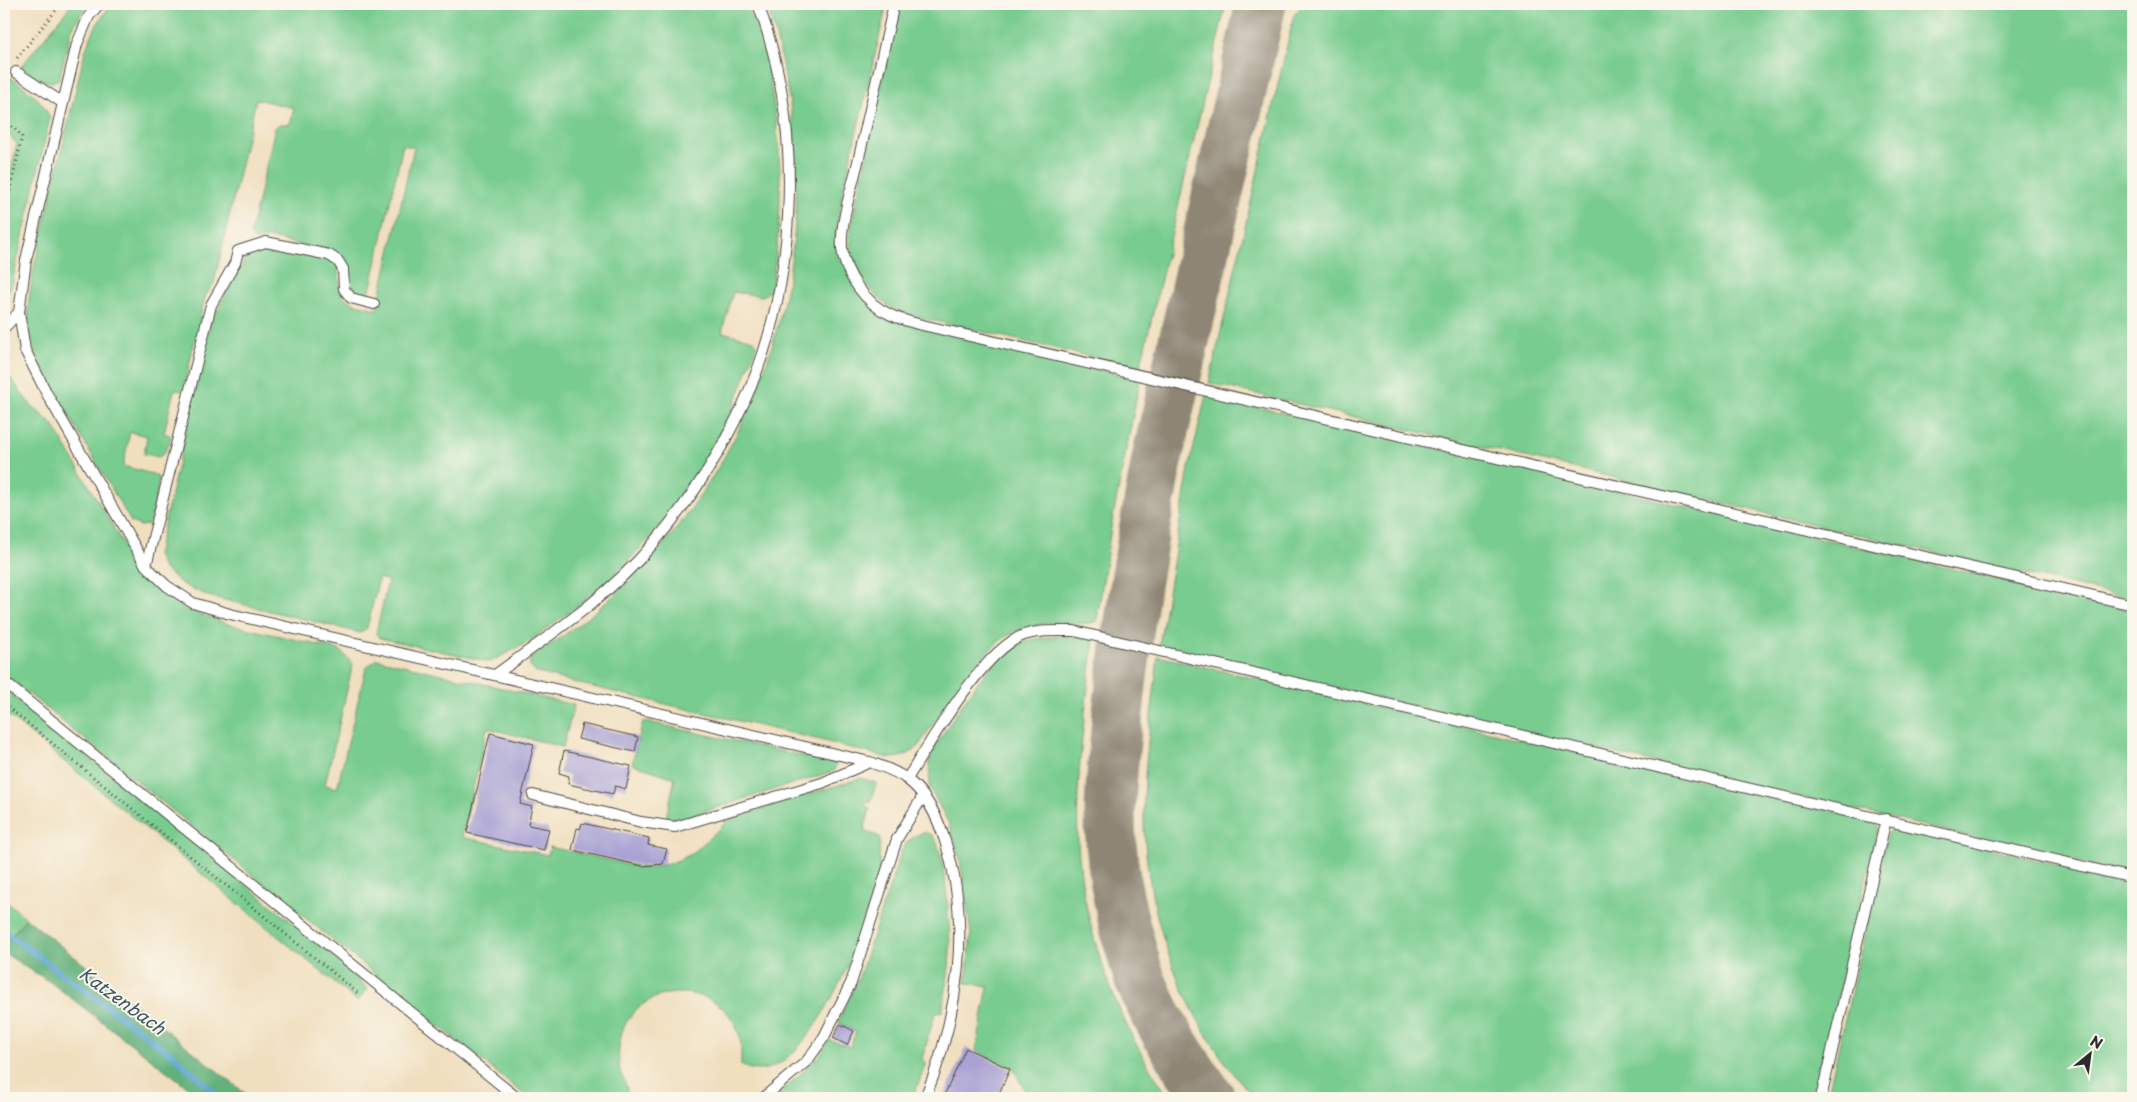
<svg xmlns="http://www.w3.org/2000/svg" width="2137" height="1102" font-family="'Playpen Sans',sans-serif">
<style>
.green{fill:#78cc8f;stroke:#527c5d}
.forest{fill:#62b07a;stroke:#466e52}
.lines{fill:none;stroke-linecap:round;stroke-linejoin:round}
.stream{stroke:#61a8d7;stroke-width:5.5}
.taxiway{stroke:#8e8575;stroke-width:51}
.building{fill:#a9a2d3}
.lane-casing{stroke:#494641;stroke-width:12}
.path{stroke:#494641;stroke-width:3;stroke-dasharray:1 4;stroke-linecap:butt}
.lane{stroke:#fff;stroke-width:10}
.labels{text-anchor:middle;dominant-baseline:central;stroke-width:4;stroke-linejoin:round;paint-order:stroke}
.water-label{font-size:18px;font-style:italic;fill:#3e5767;stroke:#fbf7ec}
</style>
<rect width="100%" height="100%" fill="#fbf7ec"/>
<filter id="ink" filterUnits="userSpaceOnUse"><feTurbulence type="fractalNoise" baseFrequency=".02" numOctaves="2"/><feDisplacementMap in="SourceGraphic" scale="10" xChannelSelector="R" yChannelSelector="G"/><feConvolveMatrix kernelMatrix="1 2 1 2 8 2 1 2 1" color-interpolation-filters="sRGB"/></filter>
<filter id="wash" filterUnits="userSpaceOnUse"><feTurbulence type="fractalNoise" baseFrequency=".0096" numOctaves="4" result="noise"/><feDisplacementMap in="SourceGraphic" scale="20" xChannelSelector="R" yChannelSelector="G"/><feGaussianBlur stdDeviation="1.12" result="paint"/><feColorMatrix in="noise" values="0 0 0 0 0 0 0 0 0 0 0 0 0 0 0 0 0 1.4 0 .05"/><feComposite in="paint" operator="in"/></filter>
<g filter="url(#wash)">
<rect width="100%" height="100%" fill="#f0dfbf"/>
<!-- green -->
<path class="green" d="M72,4H87L72,29L59,79L52,82L38,80L20,68Z
M111,4H745C748,11 753,17 756,24C764,46 768,71 772,94C784,164 782,221 771,291L762,296L733,292L722,332L754,340L757,345L732,411L713,447L684,495L651,537L619,571L580,604L530,641L490,662L379,638L376,633L388,581L379,578L367,628L361,633L208,596L182,584L163,568L157,555L214,309L219,310C223,290 240,275 246,255L264,247L330,260L338,266C341,302 342,301 377,309L414,147L403,145L368,299C363,297 356,295 352,292C343,285 353,269 338,254L272,238L254,240L250,235L275,128L279,124H290L294,108L256,99L214,283L205,297L183,391L174,390L164,433L171,436C169,445 167,451 159,457L144,454L147,436L130,432L123,466L156,475L159,480L152,518L147,525L140,526L131,522L49,382C42,366 32,349 29,331C26,312 30,291 33,272L85,51L96,26Z
M766,4H887L842,194L836,235L838,255L887,315L1140,380L1111,527L1097,621C1081,627 1065,621 1048,623C1040,624 1030,627 1022,629C983,639 940,715 917,748C908,755 901,758 889,758L820,740L580,684L535,672L530,666V660L534,655C729,536 834,297 784,73C779,50 775,26 766,4Z
M899,4H1226L1140,368L918,317C908,314 897,311 889,306C865,291 852,263 849,236Z
M1303,4H2133V599L1209,383L1294,15Z
M4,72C21,85 42,97 50,118L12,284L4,299V201L17,144L4,130Z
M10,377L29,403L53,425L129,554L152,585L185,609L228,624L340,650L353,664L325,785L337,788L366,668L377,659L574,705L563,747L487,728L462,837L548,855L550,847L644,868L669,864L692,854L731,818L861,778L876,783L871,802L867,800L865,806L870,808L864,831L880,837C879,852 880,868 877,883C869,922 803,1102 741,1065C741,1054 742,1043 738,1031C720,980 640,980 622,1032C619,1043 617,1058 620,1070C623,1081 629,1086 627,1098H528L4,674V385Z
M1206,395L2133,611V875L1159,646L1189,468Z
M1065,636L1094,640C1085,713 1072,795 1080,867C1089,945 1123,1036 1170,1098H1029L1013,1068L976,1051L988,986L966,983L971,933L960,859L949,824L930,788L929,761L935,746C953,719 986,663 1012,648C1029,638 1046,637 1065,636Z
M1158,656L1872,820L1878,827L1815,1098H1255C1190,1030 1152,935 1145,842C1140,780 1152,717 1158,656Z
M4,689L346,966L368,990L357,1001L4,712Z
M643,721L836,763L834,771L677,820L666,818L675,778L632,764Z
M1897,826L2133,883V1098H1827L1888,832Z
M922,833C926,833 930,833 933,836C946,850 950,932 950,953C949,973 946,992 942,1011L935,1014L922,1059L926,1063L913,1098H775L820,1055L829,1040L850,1047L856,1032L838,1022L859,977L901,852C906,842 911,837 922,833Z
M4,900L26,918L4,944Z"/>
<!-- forest -->
<path class="forest" d="M26,918L251,1098H199L189,1088L50,982L4,953L6,943Z"/>
<g class="lines">
<!-- stream -->
<path class="stream" d="M4,931L174,1056L221,1098"/>
<!-- taxiway -->
<path class="taxiway" d="M1210,1098C1183,1062 1159,1024 1141,982C1137,972 1134,960 1131,949C1118,905 1110,858 1110,812C1111,767 1117,722 1122,677C1132,602 1144,528 1158,454L1261,4"/>
</g>
<g id="blocks">
<!-- building -->
<path class="building" d="M582,724L638,737L635,752L578,739Z
M490,733L534,744L520,804L532,807L528,825L549,829L544,850L467,833Z
M564,751L631,766L626,789L615,786L613,794L568,784L569,776L559,773Z
M582,823L649,838L648,845L667,849L663,864L643,866L572,850L577,828L580,829Z
M840,1024L854,1031L847,1045L833,1038Z
M966,1048L1010,1069L997,1098H943Z"/>
</g>
</g>
<g filter="url(#ink)">
<use href="#blocks" fill-opacity="0" stroke="#494641" stroke-width="1"/>
<g class="lines">
<!-- lane casing -->
<g class="lane-casing">
<path id="lane" d="M99,4L89,16L77,44L26,260L19,312L25,350L47,394L146,566L167,586L193,603L230,614L870,762C883,767 897,771 908,780C927,795 938,818 945,841C972,924 958,1018 925,1098
M894,4C882,58 869,112 857,166C851,190 840,224 842,248C844,273 866,304 889,314C898,319 908,321 918,324L2133,605
M16,72L63,103
M4,328L19,312
M146,566L211,305L235,263L238,251L266,242L329,255L338,261L343,269L344,289L351,298L374,304
M495,675C550,635 607,598 652,545C685,507 713,466 735,421C798,298 806,133 758,4
M4,682L517,1098
M907,779C931,741 983,650 1024,635C1040,630 1057,631 1074,631L2133,878
M533,795L641,822L675,827L822,783L870,762
M763,1098L807,1061L824,1037L851,983L897,839L923,796
M1821,1098L1886,819"/>
</g>
<!-- path -->
<path class="path" d="M17,58L61,4
M4,119L22,136L4,219
M4,704L359,994"/>
<!-- lane -->
<use href="#lane" class="lane"/>
</g>
</g>
<g class="labels">
<!-- water labels -->
<g class="water-label">
<text transform="translate(123 1000) rotate(36)">Katzenbach</text>
</g>
</g>
<!-- margin -->
<rect width="2137" height="1102" fill="none" stroke="#fbf7ec" stroke-width="20"/>
<!-- north arrow -->
<g transform="translate(2090 1054) rotate(29)" stroke="#fbf7ec" stroke-width="4" paint-order="stroke">
<path d="M0-4L9 19L0 12L-9 19Z" fill="#2b2b2b"/>
<text y="-8" font-size="14" font-weight="bold" text-anchor="middle" fill="#2b2b2b">N</text>
</g>
</svg>
